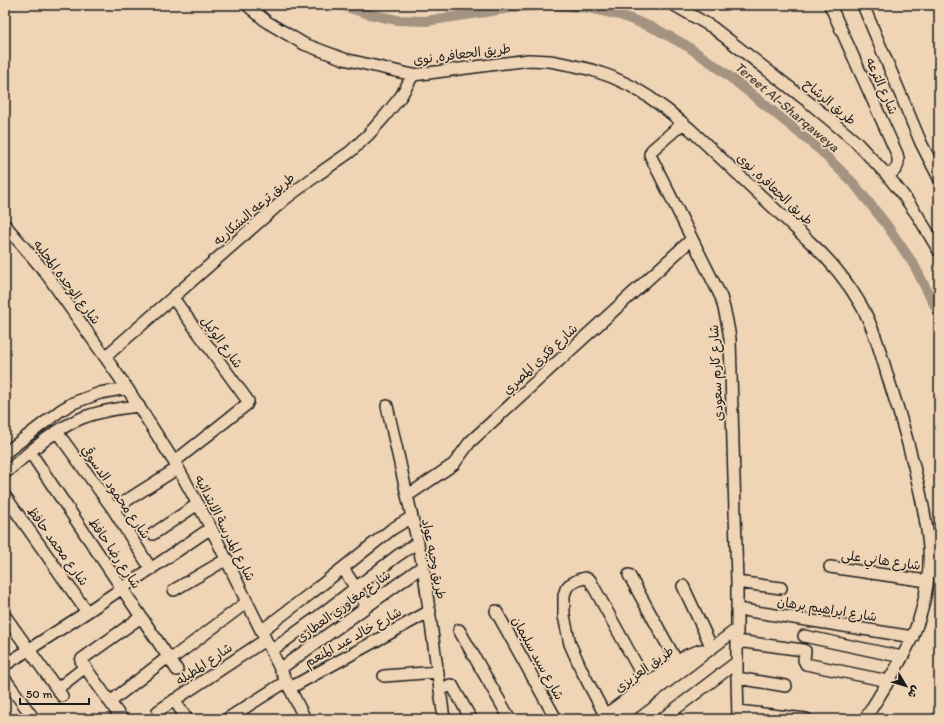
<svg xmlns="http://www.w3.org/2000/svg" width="944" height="724" font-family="Itim,'Playpen Sans Arabic',sans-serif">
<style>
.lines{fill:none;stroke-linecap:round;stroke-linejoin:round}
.canal{stroke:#a49380;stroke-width:10}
.minor-casing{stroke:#1c1c1c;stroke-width:14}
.minor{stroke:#efd5b6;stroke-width:11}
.labels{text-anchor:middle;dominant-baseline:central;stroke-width:3.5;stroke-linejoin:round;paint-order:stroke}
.street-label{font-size:13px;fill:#1c1c1c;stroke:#efd5b6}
.water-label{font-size:14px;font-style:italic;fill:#4c463f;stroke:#efd5b6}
</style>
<rect width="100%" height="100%" fill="#efd5b6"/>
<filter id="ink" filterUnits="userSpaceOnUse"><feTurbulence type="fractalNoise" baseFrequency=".025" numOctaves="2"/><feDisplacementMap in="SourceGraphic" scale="8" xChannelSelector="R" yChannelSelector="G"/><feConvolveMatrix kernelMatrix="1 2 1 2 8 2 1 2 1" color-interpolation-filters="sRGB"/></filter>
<g filter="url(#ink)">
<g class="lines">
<!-- canal -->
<path class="canal" d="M340,5L369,14L397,20L426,21L518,7L553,5
M554,5L589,8L623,16L656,29L687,46L716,66L769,108L820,150L855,185L886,224L914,265L939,314"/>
<!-- minor casing -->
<g class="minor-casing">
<path id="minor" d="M247,5L267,22L304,44L344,59L413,75L529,60L550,61L571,65L592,70L612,77L631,86L649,97L667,110L690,129L810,242C830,260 847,281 861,305C875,330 882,358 890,384C902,420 912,456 920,492C924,511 928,530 929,549C930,569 927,590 922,609C913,646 885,686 865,719
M674,5L712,27L811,104L855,141L887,175L903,195L918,216L939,251
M830,5L897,154C900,164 897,171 887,175
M863,5L921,143L939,178
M683,123L652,150L650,154L651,157L721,297C725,311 728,324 730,339L737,582V678L738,719
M5,225L45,272L57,289L127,388L178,468L211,528L247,602L305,719
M173,298L248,401L246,405L174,462
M105,357L285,199L317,175L350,152L368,135L385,116L401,96L413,75
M387,406L423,566L444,719
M57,432L113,509L151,569
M30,452L177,670
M5,453L61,410L73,403L100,393L127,388
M5,473C29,453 53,430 82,418C100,411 119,408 139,406
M5,496L87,612
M407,496L454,464L470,442L692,239
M113,509L178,468
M153,534L198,504
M830,567L927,581
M343,568L367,606
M629,575L677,662
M737,582L781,588
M683,586L712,648
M174,590L227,559
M737,609L913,637
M496,611L556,719
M5,616L62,696
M459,630L510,719
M261,631L310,594L392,529L412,517
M804,636L902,657
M737,641L803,650L805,651L804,660L806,664L888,681
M271,651L315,619L397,556L418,542
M170,660L247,602
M5,665L87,612L211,528
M85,667L122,719
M280,669L423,566
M384,676L438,672
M737,678L786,686
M5,679L34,719
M290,688L430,611
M57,689L84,668L85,666L81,661L82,659L141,617
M441,690L450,685H452L471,719
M174,700L187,719
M110,702L168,657
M158,711L265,640
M738,711L806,719
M227,719L287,681
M600,719L647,684L687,655L701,650H708
M607,719L582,671L570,644L564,616V595L566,589L569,585L578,580L585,578L590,580L591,582L647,684L652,693
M618,719L737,629
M662,719L737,662"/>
</g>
<!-- minor -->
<use href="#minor" class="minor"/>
</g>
</g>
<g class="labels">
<!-- street labels -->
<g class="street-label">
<text transform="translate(462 54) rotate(-7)">طريق الجعافره, نوى</text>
<text transform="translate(882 86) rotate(66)">شارع الترعه</text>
<text transform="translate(830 102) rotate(40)">طريق الرشاح</text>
<text transform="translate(775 189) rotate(43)">طريق الجعافره, نوى</text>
<text transform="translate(254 209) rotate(-41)">طريق ترعه البشكاريه</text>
<text transform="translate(67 282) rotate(53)">شارع الوحده المحليه</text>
<text transform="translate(222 342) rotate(54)">شارع الوكيل</text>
<text transform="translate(540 359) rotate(-43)">شارع فكرى المصري</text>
<text transform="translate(716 373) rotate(-93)">شارع كارم سعودى</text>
<text transform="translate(116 492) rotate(55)">شارع محمود الدسوقي</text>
<text transform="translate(225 528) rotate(63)">شارع المدرسة الابتدائيه</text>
<text transform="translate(58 546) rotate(54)">شارع محمد حافظ</text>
<text transform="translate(115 553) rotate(56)">شارع رضا حافظ</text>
<text transform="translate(434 559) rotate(79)">طريق وجيه عواد</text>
<text transform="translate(881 560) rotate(8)">شارع هاني على</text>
<text transform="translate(343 606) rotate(-36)">شارع مغاوري العطارى</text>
<text transform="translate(827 609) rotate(9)">شارع ابراهيم برهان</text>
<text transform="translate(353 637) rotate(-29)">شارع خالد عبد المنعم</text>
<text transform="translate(538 658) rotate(61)">شارع سيد سليمان</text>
<text transform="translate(204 664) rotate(-34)">شارع المطيله</text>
<text transform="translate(644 669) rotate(-36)">طريق العزيزى</text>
</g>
<!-- water labels -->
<g class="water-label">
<text transform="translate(787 107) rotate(40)">Tereet Al-Sharqaweya</text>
</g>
</g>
<!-- margin -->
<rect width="944" height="724" fill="none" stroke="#efd5b6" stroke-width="20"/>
<rect x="10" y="10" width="924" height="704" fill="none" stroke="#1c1c1c" stroke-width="1.5" filter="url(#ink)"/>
<!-- north arrow -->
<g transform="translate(906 686) rotate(128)" stroke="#efd5b6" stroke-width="3" paint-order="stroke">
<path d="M0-3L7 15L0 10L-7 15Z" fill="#1c1c1c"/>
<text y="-6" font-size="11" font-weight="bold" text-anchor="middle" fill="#1c1c1c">ش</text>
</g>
<!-- scale -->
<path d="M20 698v6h69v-6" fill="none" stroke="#1c1c1c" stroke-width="2"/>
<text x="26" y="698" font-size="12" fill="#1c1c1c" stroke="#efd5b6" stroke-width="3" paint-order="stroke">50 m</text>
</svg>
